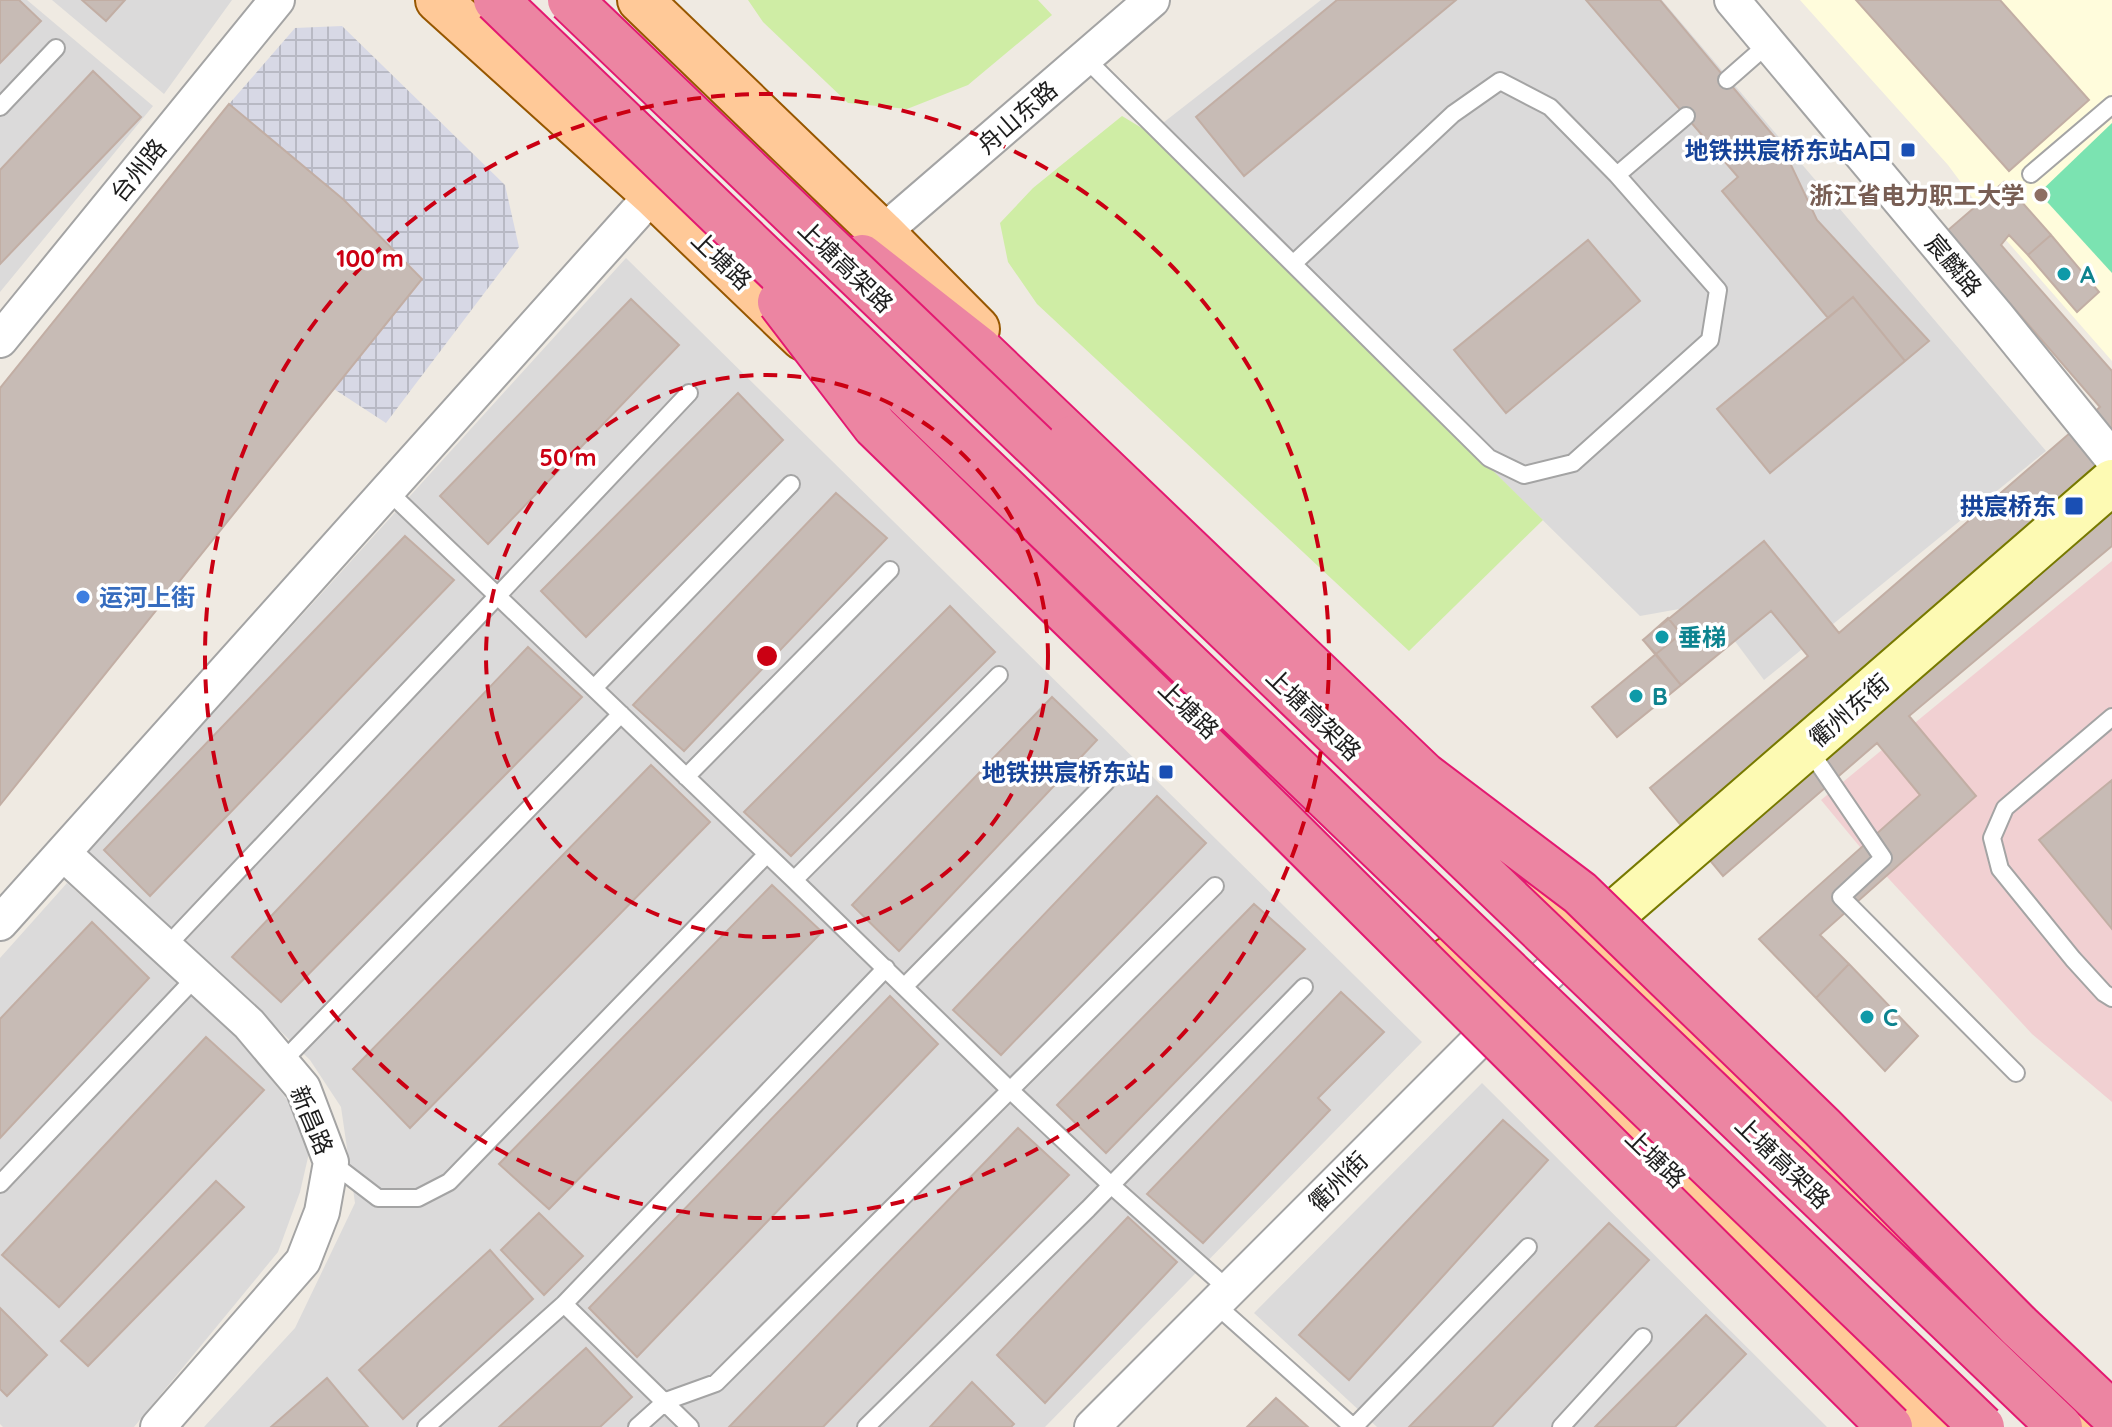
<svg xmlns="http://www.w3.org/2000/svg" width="2112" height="1427" font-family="Quicksand,'Noto Sans SC',sans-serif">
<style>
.residential{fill:#dbdada}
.commercial{fill:#f1d0d2}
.education{fill:#fffcdc}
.garden{fill:#cfeda5}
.pitch{fill:#7be3b1}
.plaza{fill:url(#plaza-grid)}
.building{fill:#c7bbb5;stroke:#c2aea4;stroke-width:2}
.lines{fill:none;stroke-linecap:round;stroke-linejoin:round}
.lane-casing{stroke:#a4a4a4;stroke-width:20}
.street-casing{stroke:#a4a4a4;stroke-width:38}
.secondary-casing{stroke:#777900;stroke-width:48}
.primary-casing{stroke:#975700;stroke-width:48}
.highway-casing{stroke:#e31971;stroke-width:48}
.lane{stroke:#fff;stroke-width:16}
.street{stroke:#fff;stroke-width:34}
.secondary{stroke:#fdfab3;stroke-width:44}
.primary{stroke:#ffc998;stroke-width:44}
.highway{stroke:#ec85a2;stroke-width:44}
.highway-bridge-casing{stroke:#e31971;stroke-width:48;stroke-linecap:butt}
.highway-bridge{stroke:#ec85a2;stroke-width:44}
.ring{fill:none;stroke:#cb0013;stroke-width:4;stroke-dasharray:14 10}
.transit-dot{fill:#1a4fb4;stroke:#fff;stroke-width:3}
.education-dot{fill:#8d6e63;stroke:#fff;stroke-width:3}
.culture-dot{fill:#0f9aa8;stroke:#fff;stroke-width:3}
.shop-dot{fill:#3f7fe0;stroke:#fff;stroke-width:3}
.labels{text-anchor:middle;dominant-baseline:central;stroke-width:7;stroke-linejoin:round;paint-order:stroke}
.street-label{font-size:24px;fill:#1d1d1d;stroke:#fff}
.transit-label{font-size:24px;font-weight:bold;fill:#164399;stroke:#fff;text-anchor:end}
.education-label{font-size:24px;font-weight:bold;fill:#785e54;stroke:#fff;text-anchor:end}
.culture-label{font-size:24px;font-weight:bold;fill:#0d838f;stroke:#fff;text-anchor:start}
.shop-label{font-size:24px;font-weight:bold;fill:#366cbe;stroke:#fff;text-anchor:start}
.centre{fill:#cb0013;stroke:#fff;stroke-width:4}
.ring-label{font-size:24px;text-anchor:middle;font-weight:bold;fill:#cb0013;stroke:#fff;stroke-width:7;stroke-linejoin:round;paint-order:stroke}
</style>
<defs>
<pattern id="plaza-grid" width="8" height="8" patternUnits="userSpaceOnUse" patternTransform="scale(2)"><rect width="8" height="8" fill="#d7d8e5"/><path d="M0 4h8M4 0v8" fill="none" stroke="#b8b9c4"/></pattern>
</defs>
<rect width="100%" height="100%" fill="#efeae2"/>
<!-- residential -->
<path class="residential" d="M0,0H27L153,106L0,292Z
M52,0H232L164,94Z
M1321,0H1662L2046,451L1764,680L1707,604L1640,616L1150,133Z
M626,258L1422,1042L1045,1427H204L295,1328L355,1203L341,1107L310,1060L217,969L86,853Z
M67,883L236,1035L289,1102L309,1153L300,1192L278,1252L134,1427H3L0,1424V958Z
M1482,1083L1827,1427H1377L1254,1313Z"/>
<!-- commercial -->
<path class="commercial" d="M2112,561V1102L2032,1034L1865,853L1821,800Z"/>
<!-- education -->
<path class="education" d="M1800,0H2112V361L1992,224L1948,165Z"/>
<!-- garden -->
<path class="garden" d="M748,0H1038L1052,15L968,85L907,109L848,103L763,22Z
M1122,116L1150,133L1543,520L1409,651L1037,304L1008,262L1000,223L1033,188Z"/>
<!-- pitch -->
<path class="pitch" d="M2112,123V273L2039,193Z"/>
<!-- plaza -->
<path class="plaza" d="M342,26L505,185L519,247L386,423L334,389L422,278L344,200L229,104L295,28Z"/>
<!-- building -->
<path class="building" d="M0,0H19L41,21L0,63Z
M82,0H125L106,21Z
M1337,0H1456L1244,176L1196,117Z
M1586,0H1660L1782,146L1817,220L1929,341L1905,361L1853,297L1828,318L1722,191L1738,177Z
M1856,0H2000L2089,100L2009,171Z
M93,71L141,117L0,264V170Z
M229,104L344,200L422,279L0,805V388Z
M2004,182L2051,235L2028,255L2009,235L2001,245L2112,371V546L1909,716L1976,796L1820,935L1849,964L1816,998L1759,939L1920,795L1877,743L1723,876L1650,788L1808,656L1771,611L1681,685L1643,640L1764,541L1839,633L2100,407L1947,231Z
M2051,235L2099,292L2077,312L2028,255Z
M1588,240L1640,301L1506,413L1454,350Z
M1853,297L1905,361L1770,473L1717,409Z
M631,299L679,345L488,544L440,496Z
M738,393L783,440L586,637L541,591Z
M836,493L887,538L684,751L633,705Z
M405,536L454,580L150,896L104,850Z
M950,606L995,652L791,856L744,812Z
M1668,618L1681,634L1656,654L1643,640Z
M528,647L582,697L281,1002L232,957Z
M1656,654L1681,685L1617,737L1592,707Z
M1052,697L1097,740L899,951L852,905Z
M651,765L710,822L410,1128L353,1069Z
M2112,780V929L2039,840Z
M1157,796L1206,843L1001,1055L953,1010Z
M772,885L822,932L549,1209L499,1164Z
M1254,904L1305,949L1106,1153L1057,1105Z
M92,922L149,978L0,1138V1019Z
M1849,964L1918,1036L1885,1071L1816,998Z
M1341,992L1384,1032L1318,1098L1330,1110L1203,1243L1147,1194Z
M890,996L938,1044L637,1357L589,1308Z
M206,1037L264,1090L59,1307L2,1255Z
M1503,1120L1548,1160L1349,1380L1299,1335Z
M1018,1128L1069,1175L823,1427H729Z
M216,1181L244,1207L88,1366L61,1341Z
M539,1213L583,1256L544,1295L501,1250Z
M1128,1217L1177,1262L1045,1403L997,1355Z
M1609,1223L1649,1260L1492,1427H1409Z
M490,1250L533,1299L403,1419L359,1370Z
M0,1308L47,1355L7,1396L0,1389Z
M1706,1315L1746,1354L1675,1427H1595Z
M586,1348L632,1397L600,1427H499Z
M327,1378L368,1427H271Z
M972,1382L1014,1424L1011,1427H930Z
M1276,1398L1308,1427H1247Z"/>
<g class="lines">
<!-- lane casing -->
<g class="lane-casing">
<path id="lane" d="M1085,58L1489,458L1524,475L1573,463L1710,340L1718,290L1617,175L1550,107L1500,81L1453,114L1293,264
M1727,80L1768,44
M0,107L56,48
M2031,174L2112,105
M1617,175L1686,116
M388,491L794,880L1010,1090L1111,1185L1229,1290
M594,688L791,484
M2112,717L2005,808L1992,838L2000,869L2073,959L2104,993L2112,998
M1808,748L1883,858L1841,897L2016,1073
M686,777L890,570
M794,880L999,675
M166,947L689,393
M904,987L1106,782
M282,1062L621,714
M331,1162L378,1198H418L449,1182L767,854
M0,1184L197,976
M564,1304L690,1427
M1215,1304L1353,1427
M426,1427L564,1304L886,968
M637,1427L666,1401L716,1383L1215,886
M866,1427L1088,1209L1304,987
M1354,1427L1528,1247
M1561,1427L1643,1337"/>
</g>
<!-- street casing -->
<g class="street-casing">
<path id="street" d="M1732,0L1997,316L2112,458
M882,233L1152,0
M0,340L277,0
M63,853L249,1024L303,1088L331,1162L322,1212L303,1261L158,1427
M0,923L653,194
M1092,1427L1506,1013L1584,940"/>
</g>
<!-- secondary casing -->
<g class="secondary-casing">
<path id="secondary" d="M1586,938L2112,482"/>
</g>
<!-- primary casing -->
<g class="primary-casing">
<path id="primary" d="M438,0L653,194L803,338
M640,0L882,233L977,329
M1489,841L1586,938L1937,1280
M1450,959L1818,1313L1932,1427
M2038,1378L2088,1427"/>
</g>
<!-- highway casing -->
<g class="highway-casing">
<path id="highway" d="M862,257L978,348L1072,438"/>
</g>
<!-- lane -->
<use href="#lane" class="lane"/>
<!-- street -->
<use href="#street" class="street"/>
<!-- secondary -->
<use href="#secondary" class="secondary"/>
<!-- primary -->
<use href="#primary" class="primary"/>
<!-- highway -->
<use href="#highway" class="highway"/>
<!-- highway-bridge casing -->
<g class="highway-bridge-casing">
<path id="highway-bridge" d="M496,0L1982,1427
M570,0L2060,1427
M780,302L875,426L1278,818L1890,1427
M1072,438L1424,775L1580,893L1822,1127L2019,1326L2112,1414"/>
</g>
<!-- highway-bridge -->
<use href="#highway-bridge" class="highway-bridge"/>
</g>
<!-- distance rings -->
<g class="ring">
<circle cx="767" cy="656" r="281"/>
<circle cx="767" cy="656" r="562"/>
</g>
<!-- markers -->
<g class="transit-dot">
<rect x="1900" y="142" width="16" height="16" rx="4"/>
<rect x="2064" y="496" width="20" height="20" rx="4"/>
<rect x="1158" y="764" width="16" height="16" rx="4"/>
</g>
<circle class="education-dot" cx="2041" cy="195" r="8"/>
<g class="culture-dot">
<circle cx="2064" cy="274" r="8"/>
<circle cx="1662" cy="637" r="8"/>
<circle cx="1636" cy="696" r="8"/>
<circle cx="1867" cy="1017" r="8"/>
</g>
<circle class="shop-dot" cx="83" cy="597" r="8"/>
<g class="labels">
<!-- street labels -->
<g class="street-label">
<text transform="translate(1017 117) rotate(-41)">舟山东路</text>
<text transform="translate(138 170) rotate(-51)">台州路</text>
<text transform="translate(722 260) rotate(44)">上塘路</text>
<text transform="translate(1954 265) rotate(50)">宸麟路</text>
<text transform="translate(846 266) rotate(44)">上塘高架路</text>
<text transform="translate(1189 709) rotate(44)">上塘路</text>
<text transform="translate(1849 710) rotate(-41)">衢州东街</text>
<text transform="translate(1314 714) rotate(44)">上塘高架路</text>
<text transform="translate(312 1120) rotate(67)">新昌路</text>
<text transform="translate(1656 1158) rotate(44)">上塘路</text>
<text transform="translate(1783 1162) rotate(44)">上塘高架路</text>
<text transform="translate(1338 1181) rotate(-45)">衢州街</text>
</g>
<!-- transit labels -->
<g class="transit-label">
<text x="1892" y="150">地铁拱宸桥东站A口</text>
<text x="2056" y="506">拱宸桥东</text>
<text x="1150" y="772">地铁拱宸桥东站</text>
</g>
<!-- education labels -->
<g class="education-label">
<text x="2025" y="195">浙江省电力职工大学</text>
</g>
<!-- culture labels -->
<g class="culture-label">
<text x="2080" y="274">A</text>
<text x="1678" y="637">垂梯</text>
<text x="1652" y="696">B</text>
<text x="1883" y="1017">C</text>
</g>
<!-- shop labels -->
<g class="shop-label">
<text x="99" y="597">运河上街</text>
</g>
</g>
<circle cx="767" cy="656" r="12" class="centre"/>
<g class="ring-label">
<text x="370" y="267">100 m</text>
<text x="568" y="466">50 m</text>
</g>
</svg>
